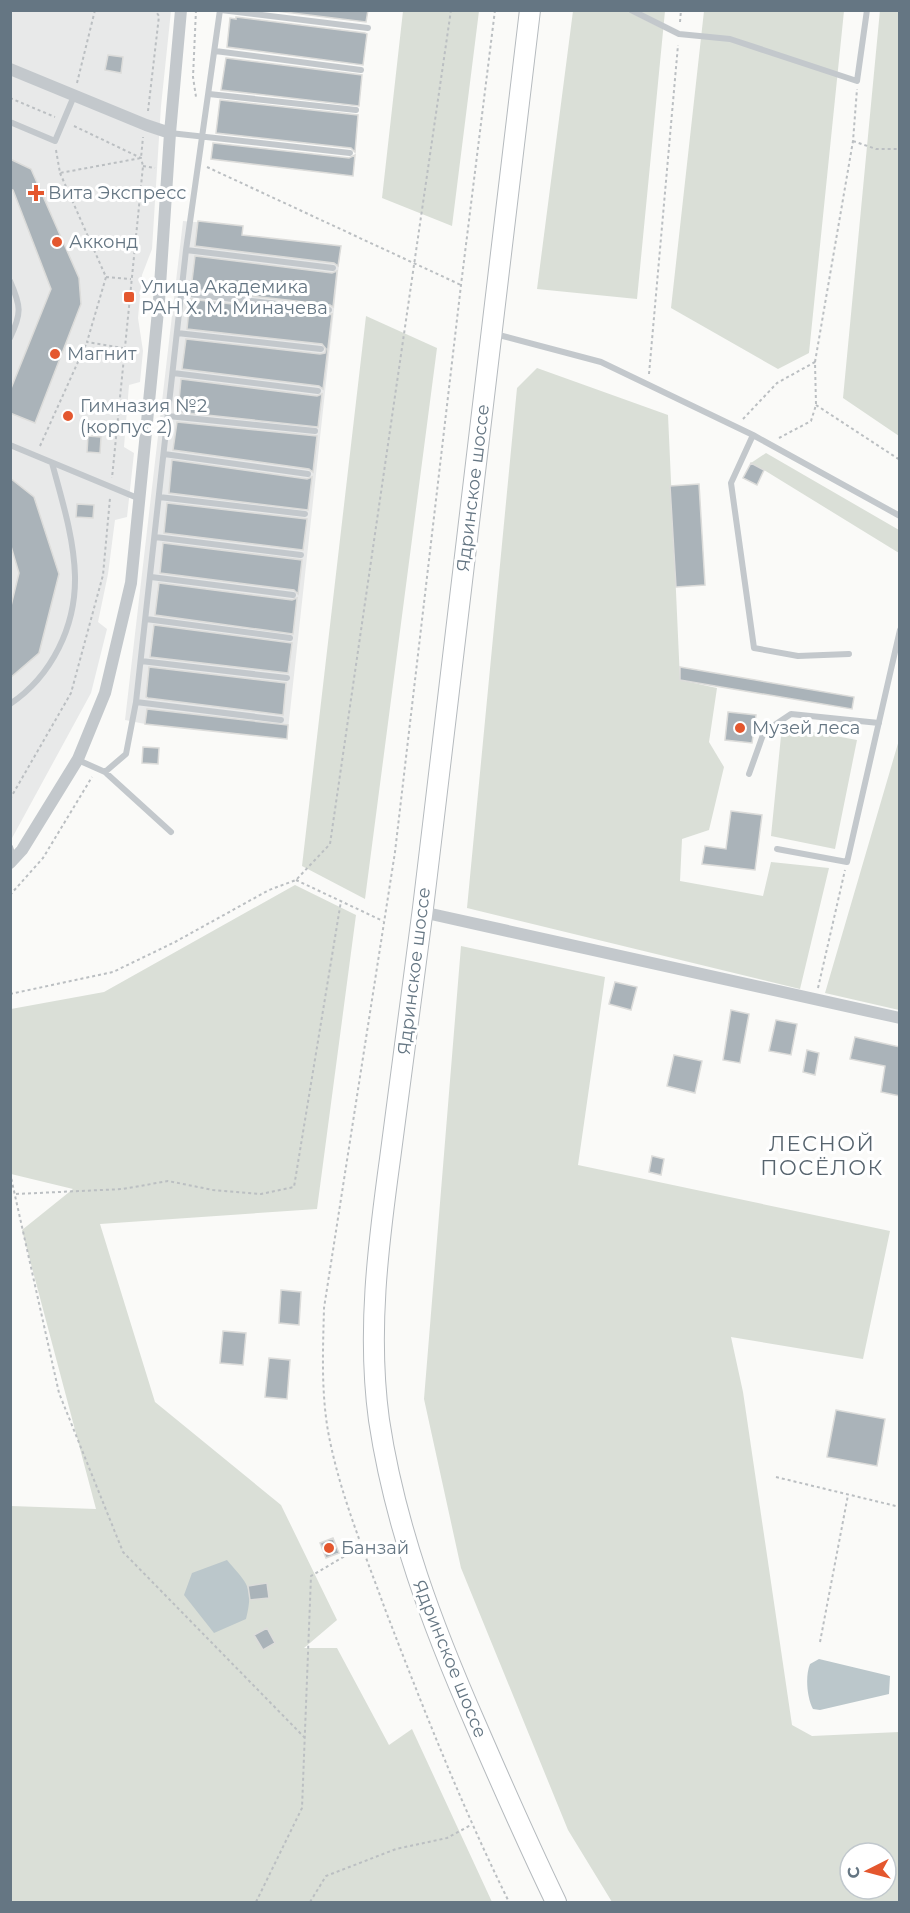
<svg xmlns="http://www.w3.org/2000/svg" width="910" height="1913" font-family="Montserrat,sans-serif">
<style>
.built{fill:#e8e9e9}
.green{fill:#dadfd7;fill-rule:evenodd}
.water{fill:#bbc7cb}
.building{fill:#aab3b9;stroke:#dcdcda;stroke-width:1.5}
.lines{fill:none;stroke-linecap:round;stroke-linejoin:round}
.primary-casing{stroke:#b5babe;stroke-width:22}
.path{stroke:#bbbfc2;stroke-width:2;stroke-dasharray:3 3;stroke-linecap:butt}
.service{stroke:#c3c8cc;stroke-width:6}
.minor{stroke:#c3c8cc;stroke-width:12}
.primary{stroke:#fff;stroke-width:20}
.poi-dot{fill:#e4572e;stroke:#fff;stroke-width:2}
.labels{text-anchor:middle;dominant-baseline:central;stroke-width:6;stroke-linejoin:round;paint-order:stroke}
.poi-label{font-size:18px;fill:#657683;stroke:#fff;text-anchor:start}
.street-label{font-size:18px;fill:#657683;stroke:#fff}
.quarter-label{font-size:21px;letter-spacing:1.5px;fill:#57646e;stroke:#fff}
</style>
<rect width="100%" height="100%" fill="#fafaf8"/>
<!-- built -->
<path class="built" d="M11,11H171L161,106L152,249L142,275L138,318L143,351L140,382L129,385L124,447L134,453L127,517L115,520L108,574L98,622L107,629L91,693L11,840Z
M183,221L243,226L242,235L341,246L287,739L145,724L125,720Z"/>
<!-- green -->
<path class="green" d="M880,10L900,11L899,436L843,398Z
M403,11H479L452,226L382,198Z
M573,11H665L637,299L537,289Z
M704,11H844L809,353L778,369L671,308Z
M366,316L437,348L365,899L302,866Z
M537,368L668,415L680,680L717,688L709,742L724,767L709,830L682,839L680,881L763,896L771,862L829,868L800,989L467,908L517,388Z
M766,453L899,530V553L764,470L751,463Z
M782,726L857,740L835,849L771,836Z
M899,740L900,1010H899L825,993Z
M295,885L356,915L317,1209L100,1224L155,1402L281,1505L337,1620L304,1648H337L389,1745L412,1729L492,1902H11V1506L96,1509L22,1230L73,1189L11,1174V1009L104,992Z
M461,946L605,977L578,1165L890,1231L863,1359L731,1337L743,1392L792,1725L812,1736L899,1732V1902H612L568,1830L461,1568L424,1399ZM850,1853H886V1889H850Z"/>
<!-- water -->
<path class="water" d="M227,1560C247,1584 254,1586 246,1619L214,1633L184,1595L192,1573Z
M819,1659L890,1676L889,1694L820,1710L813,1709C807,1698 805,1676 810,1664Z"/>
<!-- building -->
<path class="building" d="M268,10H368L366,22Z
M236,17L365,33L367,34L363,65L227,47L230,18L236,19Z
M108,55L123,57L121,73L105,70Z
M226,58L362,75L359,106L221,90Z
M220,100L358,115L355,152L351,148L216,133Z
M213,143L349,158L355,155L353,176L211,159Z
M10,159L31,169L79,278L81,304L35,423L10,413V391L51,289L13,190L10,189Z
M198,221L243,226L242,235L341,246L338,266L334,263L195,246Z
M195,256L332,273L337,271L333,307L330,305L191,289Z
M190,299L328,315L332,314L323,389L319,386L182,369L186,339L320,354L325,353L326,349L322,344L187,329Z
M181,379L317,396L322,394L318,427L178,412Z
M177,422L317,436L313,472L309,469L173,450Z
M88,436L101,437L100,453L87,452Z
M172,460L307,479L312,477L308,510L169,493Z
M751,463L764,470L757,485L743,478Z
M10,478L34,497L59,574L39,653L10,678V610L19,573L10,543Z
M699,484L705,585L676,587L670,486Z
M167,503L307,519L303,550L164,533Z
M77,504L94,505L93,518L76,517Z
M163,543L302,560L298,594L294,590L160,573Z
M159,583L292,600L297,598L293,634L155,615Z
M154,625L292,643L288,673L150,657Z
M149,667L286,683L283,715L148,698L146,697Z
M680,667L854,697L852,709L680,680Z
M147,709L288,725L287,739L145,724Z
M728,712L756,715L752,743L725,740Z
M143,747L159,748L158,764L142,763Z
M731,811L762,815L755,870L702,864L705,846L726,849Z
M615,982L637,987L631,1010L609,1004Z
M731,1010L749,1014L740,1063L723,1060Z
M776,1020L797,1024L791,1055L769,1051Z
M855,1037L900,1047V1096L881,1092L885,1066L850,1059Z
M807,1050L819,1053L815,1075L803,1072Z
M674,1055L702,1061L695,1093L667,1086Z
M652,1156L664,1159L661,1175L649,1172Z
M281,1290L301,1292L299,1325L279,1323Z
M223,1331L246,1333L243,1365L220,1363Z
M269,1358L290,1360L287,1399L265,1397Z
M836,1410L885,1419L877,1466L827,1457Z
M333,1538L339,1553L326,1558L320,1543Z
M267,1583L269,1598L250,1600L248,1586Z
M267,1628L275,1643L263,1650L254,1635Z"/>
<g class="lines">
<!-- primary casing -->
<g class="primary-casing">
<path id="primary" d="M530,10C494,310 459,609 423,908C412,992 401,1075 390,1159C378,1246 367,1333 379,1420C395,1527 433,1627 476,1725C502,1785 528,1844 556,1902"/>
</g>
<!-- path -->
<path class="path" d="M196,10L193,77L196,97
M495,10L461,285L395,852L324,1308C323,1349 321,1390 328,1431C339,1492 364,1551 385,1609C423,1708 462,1807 509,1902
M680,22L681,10
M77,83L95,10
M10,98L55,117
M148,111L159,16L155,10
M74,126L141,158L143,166L112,478
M853,141L876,149H900
M56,150L60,173L141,158L143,137
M143,166L155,168
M207,167L461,285
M60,173L106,277L87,342L123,348
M106,277L131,279
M815,362L853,141L857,89
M649,374L678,45
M816,405L900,460
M743,419L777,383L815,362L816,405L811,421L779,438
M40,446L87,342
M10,799L71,693L103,575L110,498
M296,880L383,921
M10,895L43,858L92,777
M818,988L845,870
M10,994L113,972L175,942L269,890L296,880L330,844L451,10
M10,1173L59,1393L123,1552L305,1738
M16,1194L123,1189L168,1181L213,1190L261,1194L294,1187L341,901
M776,1477L900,1507
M820,1642L848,1495
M256,1902L302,1808L311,1576L362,1546
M310,1902L326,1876L396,1849L447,1838L471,1825"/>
<!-- service -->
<path class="service" d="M220,10L186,250L136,702L281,720
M221,10L368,28
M631,10L679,34L730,39L857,81L867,10
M215,51L361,70
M209,94L356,110
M10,122L55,141L74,96
M170,133L350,153
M186,250L333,268
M10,281C21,306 22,313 10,338
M181,293L329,310
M177,333L321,349
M495,334L601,362L753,435L900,516
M173,373L318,391
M168,416L315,431
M753,435L731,483L754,648L798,656L849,654
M10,445L140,499
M164,454L308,474
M159,497L305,514
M155,537L301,555
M151,577L293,595
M146,619L290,638
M141,661L287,678
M10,704C52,676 76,626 75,576C74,538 62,500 52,463
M78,760L105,772L171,832
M105,772L126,754L136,702
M749,774L764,732L791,714L879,723
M10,847L14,859
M777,849L847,862L900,630"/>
<!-- minor -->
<path class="minor" d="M10,69L146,125L170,133
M10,863L22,850L78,759L105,693L131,583L159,301L170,133L181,10
M422,912L900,1018"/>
<!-- primary -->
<use href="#primary" class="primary"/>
</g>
<!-- markers -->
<g class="poi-dot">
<path d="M33 184h6v6h6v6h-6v6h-6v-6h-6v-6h6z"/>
<circle cx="57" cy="242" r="6"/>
<rect x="123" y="291" width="12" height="12" rx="3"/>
<circle cx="55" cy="354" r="6"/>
<circle cx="68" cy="416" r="6"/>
<circle cx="740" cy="728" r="6"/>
<circle cx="329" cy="1548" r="6"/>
</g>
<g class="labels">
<!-- poi labels -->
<g class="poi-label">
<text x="48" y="193">Вита Экспресс</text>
<text x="69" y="242">Акконд</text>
<text x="141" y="287">Улица Академика<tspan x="141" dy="21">РАН Х. М. Миначева</tspan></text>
<text x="67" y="354">Магнит</text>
<text x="80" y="406">Гимназия №2<tspan x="80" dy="21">(корпус 2)</tspan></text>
<text x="752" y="728">Музей леса</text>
<text x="341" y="1548">Банзай</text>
</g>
<!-- street labels -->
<g class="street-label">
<text transform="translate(473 488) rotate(-83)">Ядринское шоссе</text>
<text transform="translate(414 971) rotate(-83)">Ядринское шоссе</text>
<text transform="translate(450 1659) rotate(68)">Ядринское шоссе</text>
</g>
<!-- quarter labels -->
<g class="quarter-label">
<text x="822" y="1143">ЛЕСНОЙ<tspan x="822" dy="24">ПОСЁЛОК</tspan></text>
</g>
</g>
<!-- border -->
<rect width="910" height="1913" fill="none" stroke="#657683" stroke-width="24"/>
<!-- north arrow -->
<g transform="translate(868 1871) rotate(264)"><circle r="28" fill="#ffffff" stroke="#c1c8cd" stroke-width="1.5"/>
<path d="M0-4.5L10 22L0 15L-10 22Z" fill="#e4572e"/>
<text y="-9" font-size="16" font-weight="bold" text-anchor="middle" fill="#657683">С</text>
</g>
</svg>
